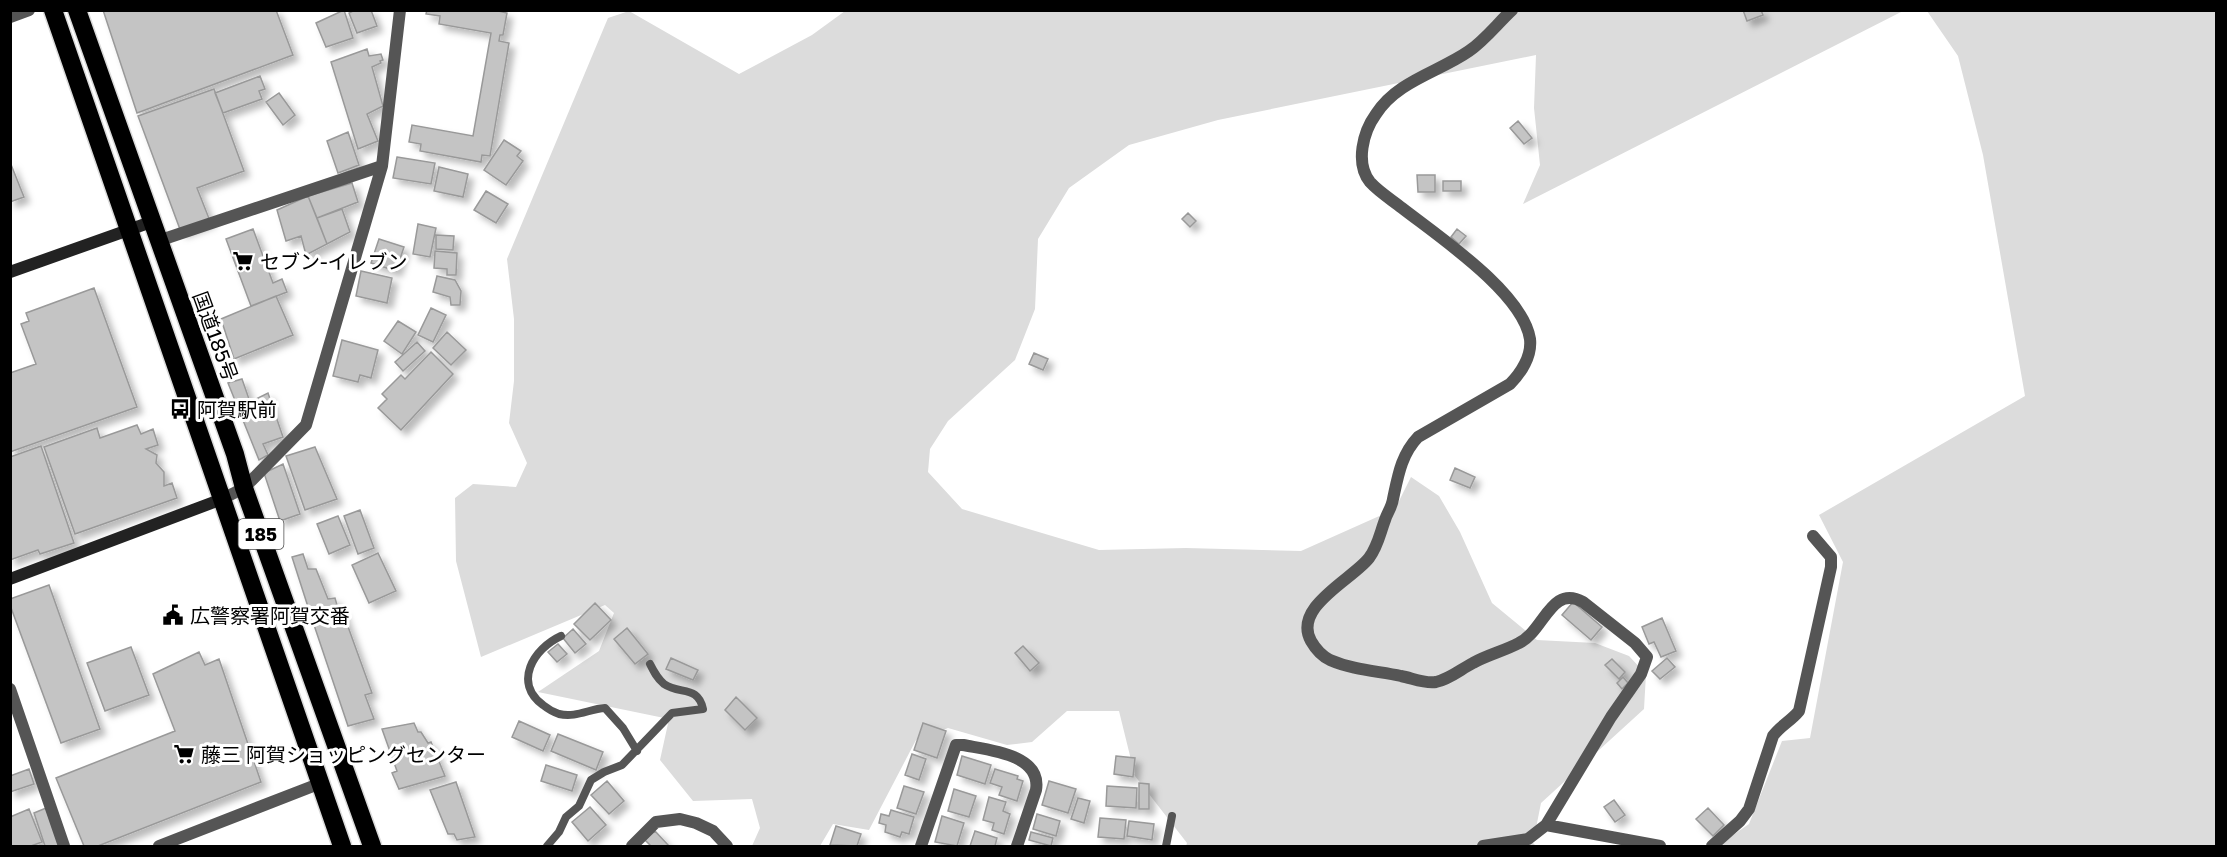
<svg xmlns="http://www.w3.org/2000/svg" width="2227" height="857" font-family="'Golos Text','Noto Sans JP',sans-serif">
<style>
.green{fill:#dcdcdc}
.building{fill:#c4c4c4;stroke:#999;stroke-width:1.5;filter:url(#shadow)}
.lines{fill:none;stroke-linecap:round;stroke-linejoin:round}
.highway-casing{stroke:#dbdbdb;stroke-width:21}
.lane{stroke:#555;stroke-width:8}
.street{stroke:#555;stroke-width:12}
.secondary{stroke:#222;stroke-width:12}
.highway{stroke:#000;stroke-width:18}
.labels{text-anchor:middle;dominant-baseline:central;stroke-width:6;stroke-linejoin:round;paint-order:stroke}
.shield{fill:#fff;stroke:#4c4c4c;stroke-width:1.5}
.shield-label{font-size:18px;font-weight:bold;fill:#000}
.poi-label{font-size:20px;fill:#000;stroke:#fff;text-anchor:start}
.street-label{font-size:20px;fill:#000;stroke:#fff}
</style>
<defs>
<filter id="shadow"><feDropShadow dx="5.5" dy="5.5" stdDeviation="3" flood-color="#0004"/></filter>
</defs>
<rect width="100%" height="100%" fill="#fff"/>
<!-- green -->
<path class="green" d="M629,11L739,74L812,35L845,11H1903L1523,204L1540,165L1534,108L1536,55L1218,120L1129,145L1069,188L1038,239L1035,309L1015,360L948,421L930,449L928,472L962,509L1099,550L1186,548L1301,551L1395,509L1411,477L1439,496L1460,532L1492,603L1537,640L1595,643L1629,656L1646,674L1644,709L1541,803L1533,843L1536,846H1186L1187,843L1135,776L1119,711H1067L1032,742L1007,745L948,728L916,740L869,830L833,824L820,846H752L760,828L752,799L693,801L660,760L669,719L538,692L599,651L614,613L605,605L481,657L456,561L455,498L473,484L516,487L527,463L509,423L514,381V319L507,259L608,18Z
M1927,11H2216V846H1717L1749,824L1782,741L1810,738L1843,562L1819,515L2025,396L1983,155L1958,56Z"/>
<!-- building -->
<path class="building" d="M103,10H276L293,55L137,113Z
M344,10L353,38L326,47L316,23Z
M355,10H371L377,26L357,33L349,13Z
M427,10H494L507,13L503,35H500L499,41L509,43L490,156L482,155L481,162L420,151L421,144L409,142L412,125L473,136L491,33L439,24L440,16L426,14Z
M1743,10H1761L1763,15L1747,21Z
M367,49L369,56L381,54L383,60L380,61L381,63L372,67L383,106L367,114L378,141L358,149L331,62Z
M260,76L265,89L259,91L262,99L223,113L215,93Z
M214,89L244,171L197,188L210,221L181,232L138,116Z
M279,93L295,115L283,125L266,102Z
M1518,121L1532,138L1524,144L1510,128Z
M348,132L359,165L338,173L327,141Z
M504,140L521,151L517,156L523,161L506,185L484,170Z
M397,157L435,163L431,184L393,178Z
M10,162L24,197L10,202Z
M439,167L468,174L463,197L434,191Z
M1417,175H1435V192H1418Z
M1443,181H1461V191H1443Z
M352,183L358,202L317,218L308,196Z
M486,191L508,204L496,223L474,210Z
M308,196L327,244L306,255L301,236L286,241L277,210Z
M342,209L350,232L327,244L317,218Z
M1188,213L1196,221L1190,227L1182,219Z
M418,224L436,228L430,257L413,254Z
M253,229L273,283L282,279L287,292L251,306L226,239Z
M1457,229L1466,236L1459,244L1451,237Z
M436,235L454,236L453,250L436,249Z
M379,239L404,247L396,271L371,263Z
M435,251L457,253L456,275H447V269L434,268Z
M361,271L392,278L387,303L356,296Z
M437,276L455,280L461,291L460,305H451L450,297L433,292Z
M94,288L137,407L10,452V373L36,364L21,324L29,321L26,313Z
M276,296L293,335L234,359L221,319Z
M431,308L446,315L433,342L418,335Z
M398,321L416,332L402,354L384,341Z
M447,332L466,350L451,365L433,348Z
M342,340L378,350L371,378L360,375L358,382L333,376Z
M417,342L425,351L403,371L395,362Z
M431,352L453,374L401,430L378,408L387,399L382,394L401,375L405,379Z
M1034,353L1048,359L1043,370L1029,364Z
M242,379L250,402L268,393L283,437L263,444L268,455L259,460L228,383Z
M137,425L141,434L153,429L158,445L146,449L157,455L156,463L164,472V486L172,483L177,498L75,534L44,447L97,428L100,438Z
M41,446L74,543L40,554L38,550L10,560V457Z
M315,447L337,499L305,510L286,456Z
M283,464L300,514L280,521L264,473Z
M1455,468L1475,477L1470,488L1450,480Z
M360,510L374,548L358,554L344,516Z
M338,516L350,545L329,554L317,524Z
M378,553L396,591L369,603L352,565Z
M303,554L308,569H316L328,599L335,598L337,605L310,613L292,557Z
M49,585L100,729L61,743L10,605V599Z
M1573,602L1602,627L1591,640L1562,615Z
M595,603L611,620L590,640L574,624Z
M342,610L372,693L365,695L374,719L348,726L312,619Z
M1662,618L1676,651L1661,657L1654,642L1649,644L1642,627Z
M627,628L648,654L635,664L614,639Z
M573,629L586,644L575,653L563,638Z
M558,644L567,654L557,662L548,652Z
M1023,646L1039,663L1030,671L1015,653Z
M131,647L149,695L105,711L87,663Z
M199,652L205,665L219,659L261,782L98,846H84L56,778L175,731L153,674Z
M671,658L698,670L693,680L666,669Z
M1667,658L1675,667L1660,679L1652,671Z
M1612,659L1625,672L1619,679L1605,665Z
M1623,677L1628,683L1622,689L1617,683Z
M736,697L757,718L745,730L725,710Z
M519,721L550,735L543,751L512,737Z
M414,723L418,732H421L428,743L431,742L445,776L399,789L392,773L397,771L382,729Z
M923,723L946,731L937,758L914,750Z
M558,734L603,752L596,770L551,751Z
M912,754L926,759L919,780L905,775Z
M962,756L991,765L985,784L957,775Z
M1116,756L1135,758L1133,777L1114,774Z
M546,765L577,775L572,791L541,781Z
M29,769L34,784L10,792V776Z
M995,769L1018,776L1017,779L1023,781L1017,801L999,795L1002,787L990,783Z
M607,781L624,801L609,814L591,795Z
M1049,781L1076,789L1068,813L1042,805Z
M456,782L475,837L457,840L454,834H448L430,790Z
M1139,783L1149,784V809H1139Z
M904,786L924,792L916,814L897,808Z
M1107,786L1137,788L1136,808L1106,806Z
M954,789L976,796L969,817L948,811Z
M989,797L1006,802L1003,811L1010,814L1004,834L992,830L994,823L983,820Z
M1078,798L1090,801L1084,823L1071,819Z
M1614,800L1625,815L1615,822L1604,807Z
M590,807L606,825L588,841L572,822Z
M46,808L59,846H45L34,813Z
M1708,808L1724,825L1713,836L1696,819Z
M29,809L42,842L31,846H10V817Z
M891,810L914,817L909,834L902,832L900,837L885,832L886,825L879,823L881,814L889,816Z
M1037,814L1060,821L1056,836L1033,829Z
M942,816L964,823L957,846L935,842Z
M1100,818L1126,820L1124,839L1098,837Z
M1129,821L1154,824L1152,840L1127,836Z
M836,826L861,834L857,846L830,845Z
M655,831L669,846H651L645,840Z
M975,831L997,838L995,846H970Z
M1031,832L1053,838L1051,846L1029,840Z"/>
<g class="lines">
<!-- highway casing -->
<g class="highway-casing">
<path id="highway" d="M53,10L342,846
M77,10L235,454L244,488L372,846"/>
</g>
<!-- lane -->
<path class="lane" d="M561,636C533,649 513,683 543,705C548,709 553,712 559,714C576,718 589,709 605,708L623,728L637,751
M547,846L559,832L566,817L579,806L591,780L604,772L622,765L672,713L703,709C698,685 680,695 664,684C657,678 654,672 650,664
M1166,846L1172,816"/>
<!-- street -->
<path class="street" d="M10,17L29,10
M158,241L382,166
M222,499L244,488L306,425L382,166L400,10
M10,689L64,846
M1546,825L1660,846
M159,846L321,783
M632,846L656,822L680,819L696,823L713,831L727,846
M921,846L956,745H963C988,750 1042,754 1036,790L1017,846
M1483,846L1528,839L1546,825L1611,717L1641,674L1647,657L1635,643L1583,602C1551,584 1544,631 1519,643C1504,651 1487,655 1473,663C1461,669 1450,679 1436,682C1425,684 1412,678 1401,676C1377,671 1353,670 1330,660C1322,656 1315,648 1311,641C1292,607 1353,579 1369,558C1378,546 1380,533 1385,520C1387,513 1392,507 1393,499C1398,476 1401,455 1418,437L1510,384C1521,373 1532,356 1530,339C1523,293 1438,236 1402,208C1392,200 1379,192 1370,182C1355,163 1363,132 1376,114C1397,81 1439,72 1469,51C1485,40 1497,24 1512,10
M1712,846L1740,821L1749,809L1773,736C1780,726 1791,721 1799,711L1831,567V557L1813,536"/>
<!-- secondary -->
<path class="secondary" d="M10,272L151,222
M10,579L222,499"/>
<!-- highway -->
<use href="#highway" class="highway"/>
</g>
<!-- icons -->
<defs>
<g id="supermarket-bare" transform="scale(1.62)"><path d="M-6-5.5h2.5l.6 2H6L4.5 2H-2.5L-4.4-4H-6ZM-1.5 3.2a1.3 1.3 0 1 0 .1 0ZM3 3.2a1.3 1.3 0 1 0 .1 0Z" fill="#000" stroke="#fff" stroke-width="2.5" paint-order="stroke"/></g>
<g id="bus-bare" transform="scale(1.62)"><path d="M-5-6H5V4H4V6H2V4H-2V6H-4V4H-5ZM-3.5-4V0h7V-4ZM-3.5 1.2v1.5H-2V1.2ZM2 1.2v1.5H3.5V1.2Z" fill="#000" stroke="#fff" stroke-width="2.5" paint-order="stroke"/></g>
<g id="civic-bare" transform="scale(1.62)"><path d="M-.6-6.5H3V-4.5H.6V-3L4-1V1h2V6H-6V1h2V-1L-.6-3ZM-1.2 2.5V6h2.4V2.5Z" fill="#000" stroke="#fff" stroke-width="2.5" paint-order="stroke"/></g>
</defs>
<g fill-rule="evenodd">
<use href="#supermarket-bare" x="243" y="261"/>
<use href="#bus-bare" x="180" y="409"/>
<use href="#civic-bare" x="173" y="615"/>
<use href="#supermarket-bare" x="184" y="754"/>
</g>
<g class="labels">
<!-- shield labels -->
<rect class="shield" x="238.5" y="519" width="45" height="30" rx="4.5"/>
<g class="shield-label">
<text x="261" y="534">185</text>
</g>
<!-- poi labels -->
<g class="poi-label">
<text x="260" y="261">セブン-イレブン</text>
<text x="197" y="409">阿賀駅前</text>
<text x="190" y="615">広警察署阿賀交番</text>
<text x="201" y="754">藤三 阿賀ショッピングセンター</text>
</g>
<!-- street labels -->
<g class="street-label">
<text transform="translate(216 336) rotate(70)">国道185号</text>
</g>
</g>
<!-- border -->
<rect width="2227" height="857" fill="none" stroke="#000000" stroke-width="24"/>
</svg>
